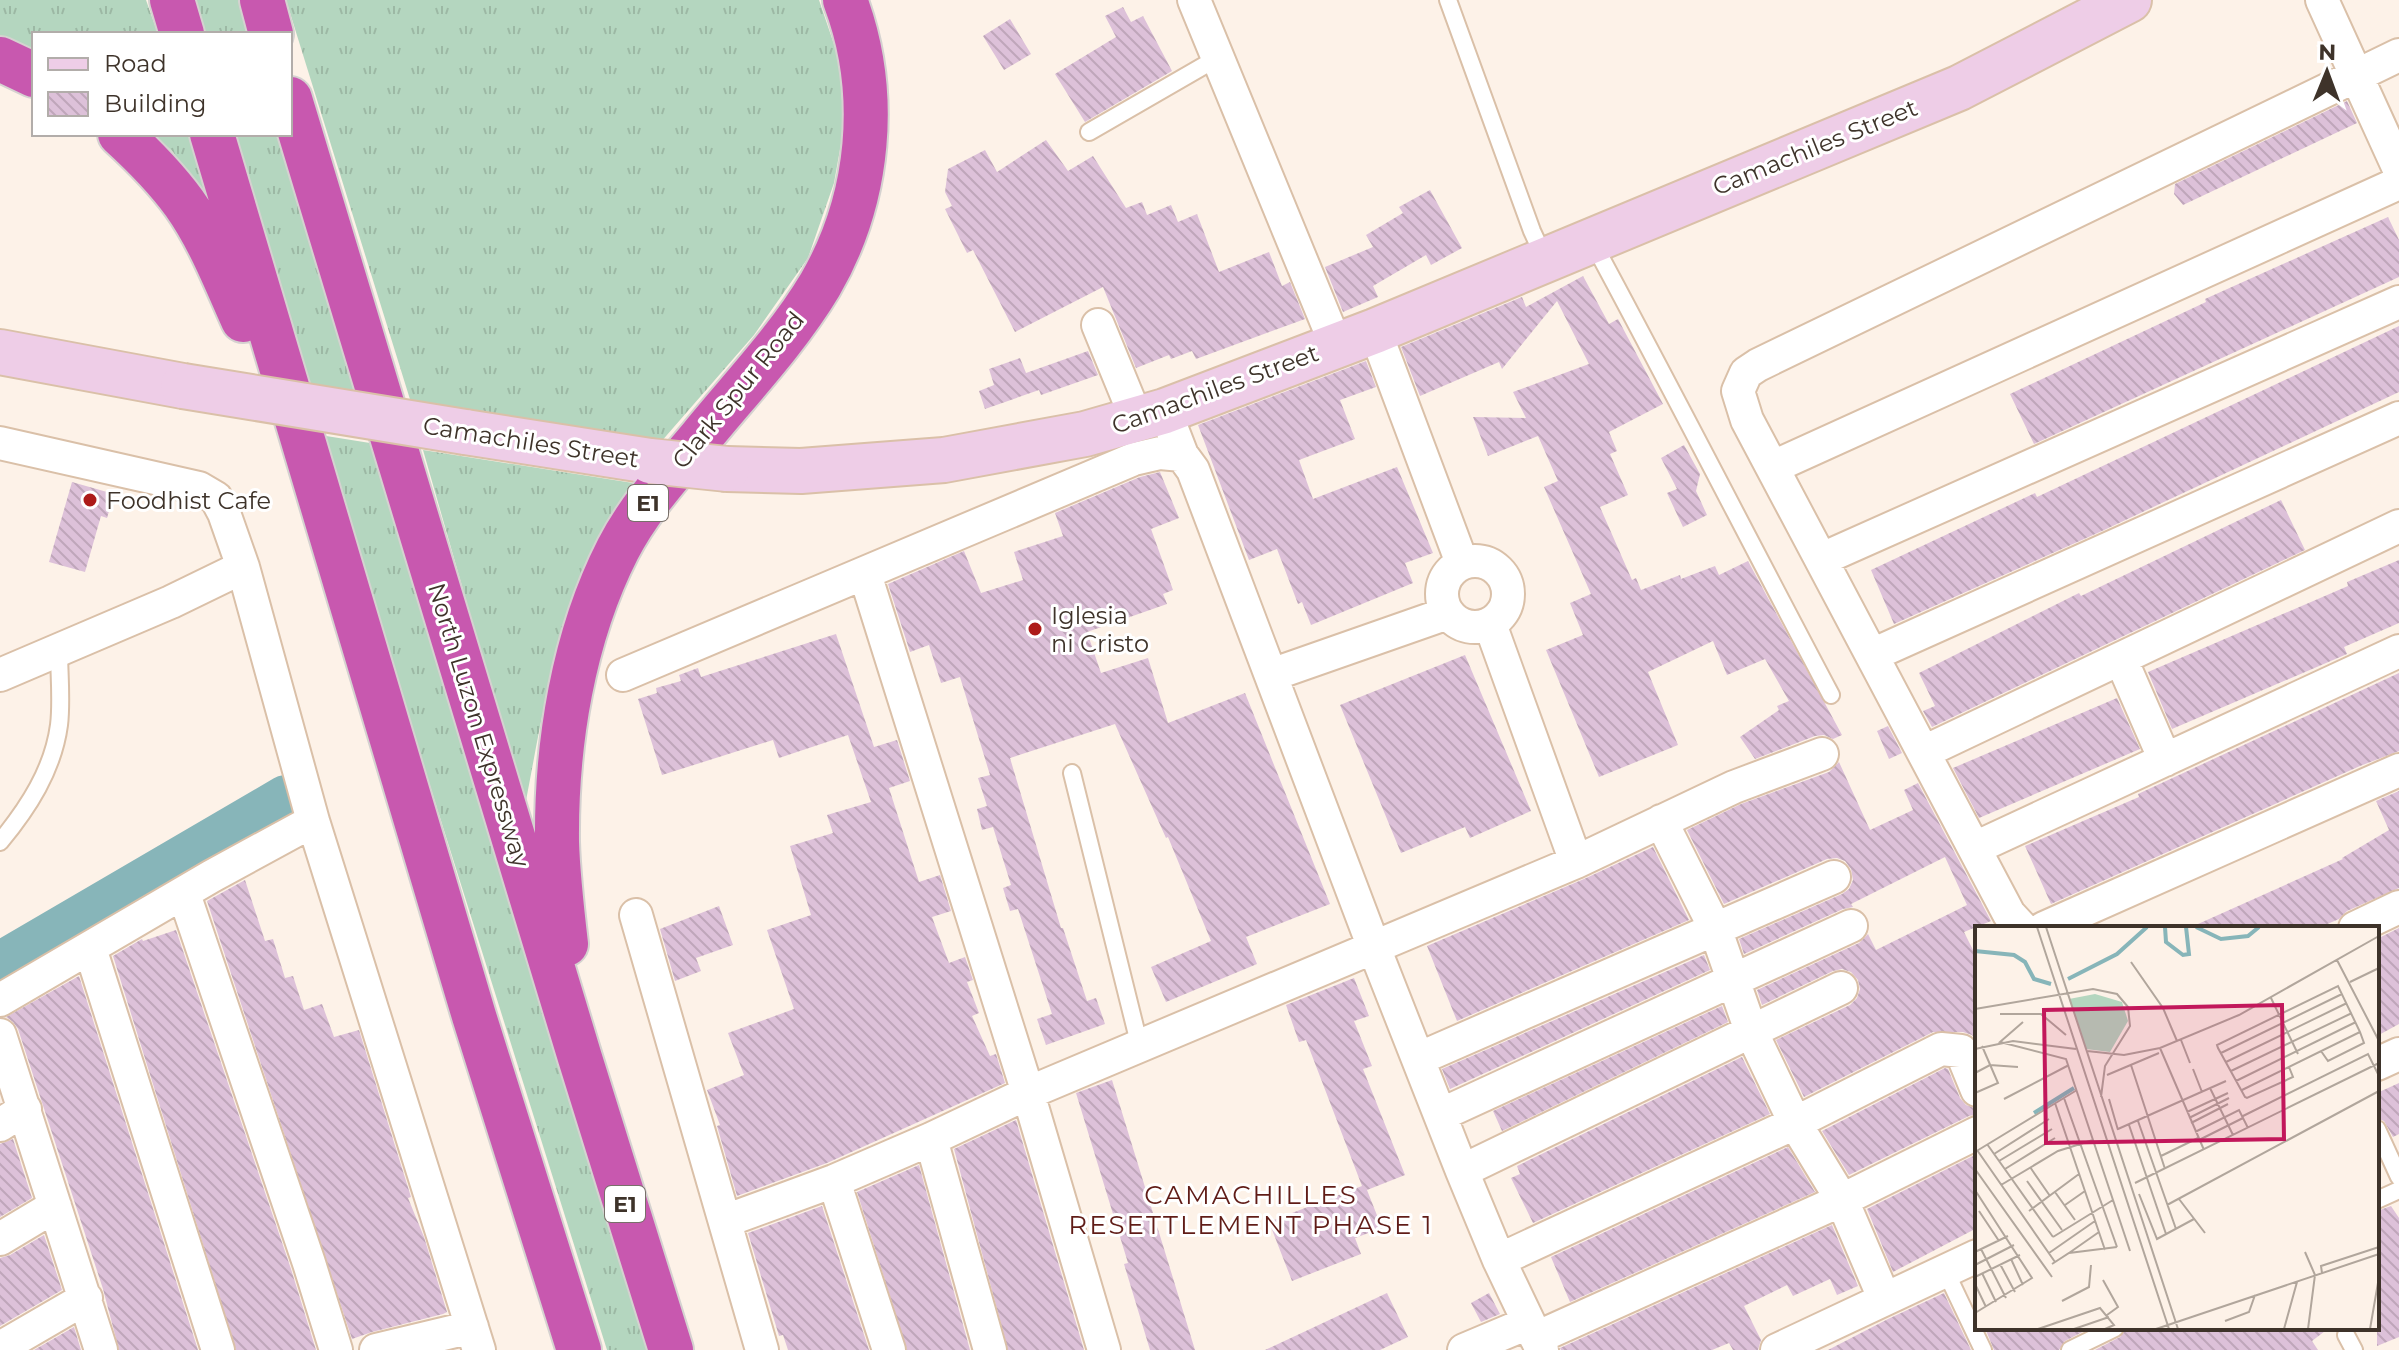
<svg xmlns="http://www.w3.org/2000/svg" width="2399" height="1350" font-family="Montserrat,sans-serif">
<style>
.grass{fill:url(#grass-tufts)}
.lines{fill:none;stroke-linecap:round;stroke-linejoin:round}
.river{stroke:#87b5b9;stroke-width:48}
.building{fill:url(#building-back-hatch)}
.lane-casing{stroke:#dac0a8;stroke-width:20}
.street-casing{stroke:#dac0a8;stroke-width:36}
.secondary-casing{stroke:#dac0a8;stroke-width:48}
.highway-casing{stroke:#d5d2d0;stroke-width:48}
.lane{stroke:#fff;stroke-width:16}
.street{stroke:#fff;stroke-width:32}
.secondary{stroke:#eecde7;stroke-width:44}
.highway{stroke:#c858af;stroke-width:44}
.secondary-bridge-casing{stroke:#dac0a8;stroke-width:48;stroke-linecap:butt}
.secondary-bridge{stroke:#eecde7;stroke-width:44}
.poi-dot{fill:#ad1b19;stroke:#fff;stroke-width:3}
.labels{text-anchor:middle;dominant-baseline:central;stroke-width:6;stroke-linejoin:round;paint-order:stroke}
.shield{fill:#fff;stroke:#78706a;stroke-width:2}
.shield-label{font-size:22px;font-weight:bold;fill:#3e332a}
.street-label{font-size:24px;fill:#3e332a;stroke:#fff}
.poi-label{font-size:24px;fill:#3e332a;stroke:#fff;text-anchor:start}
.neighbourhood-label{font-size:26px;letter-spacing:2px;fill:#601c17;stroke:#fff}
.inset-river{fill:none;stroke:#87b5b9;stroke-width:4}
.inset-road{fill:none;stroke:#b1a69c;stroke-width:2}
.view{fill:#c2185b;fill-opacity:0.15;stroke:#c2185b;stroke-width:4}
.inset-edge{fill:none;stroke:#3e332a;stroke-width:4}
</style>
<defs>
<pattern id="grass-tufts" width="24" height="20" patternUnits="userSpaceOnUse" patternTransform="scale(2)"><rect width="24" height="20" fill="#b4d6bf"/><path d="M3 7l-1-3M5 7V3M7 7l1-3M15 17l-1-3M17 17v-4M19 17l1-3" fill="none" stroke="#9cb8a4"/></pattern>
<pattern id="building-back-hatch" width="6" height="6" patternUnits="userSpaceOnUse" patternTransform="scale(2)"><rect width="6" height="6" fill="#ddc1d9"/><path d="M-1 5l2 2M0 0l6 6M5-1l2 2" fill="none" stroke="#bfa6ba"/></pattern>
</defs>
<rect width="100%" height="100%" fill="#fdf2e8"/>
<!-- grass -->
<path class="grass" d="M0,0H146L158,34H34V56L0,42Z
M189,0H238L248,34H200Z
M286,0H819L839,59L844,127L834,183L808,258L754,335L660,443L413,409Z
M153,134H192L220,213L212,216L173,152Z
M231,134H278L358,402L312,394Z
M320,435L370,443L648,1350H607Z
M423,450L633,483C564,576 546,696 525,806Z"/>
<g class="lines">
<!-- river -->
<path class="river" d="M0,966L286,799"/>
</g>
<!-- building -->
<path class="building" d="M1123,7L1131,22L1143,16L1172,71L1085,122L1055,74L1116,37L1105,16Z
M1010,19L1031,54L1004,70L983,36Z
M2347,101L2357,123L2183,205L2174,194L2175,184Z
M1046,140L1068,171L1093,156L1126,208L1142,202L1147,215L1171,205L1178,222L1197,214L1219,272L1269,252L1282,286L1290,282L1305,319L1196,359L1192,351L1171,359L1169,355L1136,368L1103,287L1015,332L973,250L967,253L945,209L952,206L945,192L948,169L985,150L997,172Z
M1430,190L1462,248L1431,265L1426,255L1373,286L1378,297L1343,312L1325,267L1373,247L1366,235L1403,213L1399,207Z
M2388,217L2399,240V277L2034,444L2010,394L2206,302L2205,299Z
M1583,276L1609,324L1618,319L1663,404L1609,432L1617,451L1610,454L1628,495L1600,507L1632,580L1636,578L1641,590L1680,575L1681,579L1715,566L1719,575L1748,561L1842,735L1833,739L1824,735L1815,736L1755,759L1740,737L1779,710L1777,706L1789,701L1765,659L1727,675L1713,641L1648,672L1678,745L1599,777L1546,650L1583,635L1570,603L1591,594L1544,487L1558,481L1538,436L1488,456L1473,417L1526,418L1513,392L1589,364L1557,301L1502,369L1499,362L1420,396L1401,347L1522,297L1526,307Z
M2399,326V392L2102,531L1894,624L1871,570L2035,493L2037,497Z
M1088,351L1098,375L1041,395L1039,390L985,409L979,391L994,385L989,369L1020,358L1026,373Z
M1366,361L1376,387L1340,400L1355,439L1299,460L1313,499L1397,467L1433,553L1405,563L1413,583L1311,625L1302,602L1298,604L1277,549L1249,560L1198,425Z
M1684,445L1700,474L1696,491L1707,515L1683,527L1667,493L1677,489L1661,458Z
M1160,472L1179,518L1151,529L1173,590L1163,594L1167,604L1087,632L1101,673L1148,658L1168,723L1245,693L1330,904L1246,937L1257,964L1166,1002L1151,967L1211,941L1168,837L1166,838L1115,724L1010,758L1061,928H1063L1087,1001L1096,998L1105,1024L1046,1045L1037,1019L1052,1014L1018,909L1010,911L1003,888L1011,885L993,827L982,830L977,809L987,806L978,778L990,775L960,677L941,683L929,645L910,652L888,584L964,551L981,593L1023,580L1014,552L1063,536L1055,513L1140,477Z
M72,482L114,494L107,518L101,516L85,572L49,562Z
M2281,500L2305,550L1932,727L1923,711L1935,706L1919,673L2079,593L2081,596Z
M2399,560V623L2344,647L2347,654L2172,729L2148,672L2348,586L2347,582Z
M836,634L874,747L897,740L910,781L889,788L919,882L940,875L951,911L932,917L949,963L965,957L973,980L967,982L979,1013L972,1016L990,1056L996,1054L1005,1083L827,1163L737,1196L717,1126L720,1125L707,1090L744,1075L728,1033L794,1009L767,930L811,915L790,846L833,833L827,815L871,802L848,735L779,758L773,740L662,775L638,699L657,693L656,688L681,681L679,675L698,668L701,677Z
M1465,655L1531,811L1470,838L1465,827L1401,853L1340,705Z
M2399,673V751L2360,766L2051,904L2025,846L2139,797L2138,794Z
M2117,698L2140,749L1979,818L1953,768Z
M1888,726L1902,753L1889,759L1877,731Z
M1839,762L1870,830L1913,810L1904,790L1918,783L1991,921L1964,932L1977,958V1042L1972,1035L1963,1032H1933L1804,1097L1776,1040L1850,1005L1857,998L1860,989L1858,980L1851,972L1842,969L1833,971L1762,1005L1757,990L1859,943L1868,934L1876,950L1967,905L1945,857L1851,904L1853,907L1843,909L1744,954L1739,939L1842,894L1849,889L1853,880L1851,869L1845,861L1837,858L1827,859L1724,904L1687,830L1741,804L1829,772Z
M2399,791V888L2347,911L2339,919L2318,928H2189L2343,859L2342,858L2389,830L2376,801Z
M1653,847L1689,920L1457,1021L1427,946L1584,879Z
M245,880L265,941L273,939L285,978L293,976L304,1010L322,1004L334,1037L359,1030L411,1197L408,1198L424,1237L447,1312L443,1314L372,1332L352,1339L207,901Z
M719,906L733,945L696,958L701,971L675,981L660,929Z
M2399,928V1024L2377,1036V939Z
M176,930L291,1269L316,1350H236L113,956L142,939L143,941Z
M1704,955L1710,970L1450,1089L1442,1069Z
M79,976L198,1350H119L103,1289L18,1029L13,1022L6,1017Z
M1354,978L1369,1016L1354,1021L1372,1066L1363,1069L1405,1175L1367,1190L1382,1228L1355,1238L1361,1254L1292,1281L1269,1222L1362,1186L1306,1040L1299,1042L1286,1005Z
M1722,1006L1728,1022L1502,1131L1493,1111Z
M1742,1057L1770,1114L1533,1223L1511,1178L1520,1174L1517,1166Z
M1945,1068L1948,1069L1960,1098L1966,1105L1977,1109V1114L1969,1116L1849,1175L1822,1131Z
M1112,1080L1165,1252L1195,1350H1150L1124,1264L1128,1263L1076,1093Z
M2399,1083V1134L2393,1137L2384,1121L2377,1118V1093Z
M1016,1120L1084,1350H1008L954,1149Z
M13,1139L32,1198L0,1217V1144Z
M1788,1147L1815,1192L1570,1302L1551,1257Z
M1977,1154V1228L1893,1272L1867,1209Z
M919,1165L970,1350H907L857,1192Z
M822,1206L869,1350H788L783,1335L779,1336L748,1233Z
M2391,1206L2399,1218V1337L2377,1346V1211Z
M1832,1225L1858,1286L1837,1295L1830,1279L1793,1296L1787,1285L1744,1306L1761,1340L1758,1350H1733L1729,1343L1712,1350H1561L1560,1348Z
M44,1235L62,1290L0,1326V1258L10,1255Z
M1387,1293L1408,1337L1380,1350H1265Z
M1489,1293L1500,1314L1481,1322L1471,1303Z
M1944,1293L1971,1350H1828L1888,1319Z
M74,1327L81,1350H34Z
M1985,1328H2090L2065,1341L2059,1350H1994Z
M2126,1328H2329L2312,1341L2318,1350H2095L2120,1337Z"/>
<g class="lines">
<!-- lane casing -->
<g class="lane-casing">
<path id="lane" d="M1448,0L1532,231L1544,257
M1089,132L1219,57
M1592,241C1673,391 1751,544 1831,695
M1072,773L1140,1047
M0,842C28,808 53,770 59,725C62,701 59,674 59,650
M2377,1129L2399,1177
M2377,1200L2399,1190
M1945,1270L1983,1350
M2346,1335L2354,1350
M2070,1350L2115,1328"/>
</g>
<!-- street casing -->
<g class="street-casing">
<path id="street" d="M1194,0L1336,345
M2322,0L2399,169
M1098,325L1137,420
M1375,331L1462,563
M1165,411L1182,455L1193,470L1373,945L1462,1171L1499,1260L1542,1350
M0,443L199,488L216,498L224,513L243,567L313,821L479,1350
M1773,467L2399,183
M1822,559L2399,302
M1442 594a33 33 0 1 1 66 0a33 33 0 1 1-66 0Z
M865,574L1028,1093L1104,1350
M1490,624L1576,862
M1872,655L2399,418
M2121,659L2165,760
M0,675L171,602L243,567
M623,675L1134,459L1160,453L1182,455
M1271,675L1448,613
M1924,752L2399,526
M1661,821L1715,928L1751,1031L1795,1123L1842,1200L1884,1298
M1975,848L2399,651
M184,894L309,1263L336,1350
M636,915L762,1350
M2022,928L2009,914L1747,420L1738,391L1746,373L1758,365L2399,55
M2044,928L2399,770
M2355,928L2399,907
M90,948L218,1350
M0,1000L212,876L313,821
M0,1035L101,1350
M1418,1059L1834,877
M2377,1064L2399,1054
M1440,1115L1851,926
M0,1125L25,1109
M931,1139L990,1350
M1462,1171L1841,988
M834,1181L889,1350
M725,1221L834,1181L931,1139L1028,1093L1576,862L1734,787L1822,754
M0,1239L55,1206
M1499,1260L1795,1123L1941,1049L1961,1051L1977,1090
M1536,1338L1842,1200L1977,1133
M0,1348L86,1298
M376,1350L472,1327
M1464,1350L1528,1323
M1777,1350L1977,1256"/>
</g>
<!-- secondary casing -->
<g class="secondary-casing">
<path id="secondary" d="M0,352L183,386
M465,432L650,461
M727,469L801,471L944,460L1085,434L1165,411L1375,331L1959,88L2129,0"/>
</g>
<!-- highway casing -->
<g class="highway-casing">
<path id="highway" d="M172,0L182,34
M262,0L271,34
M0,59L34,75
M290,99L580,1058L671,1350
M120,134C143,155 165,177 184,203C209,238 225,280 243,320
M212,134L474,1016L579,1350
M566,944C562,910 558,876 557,842C556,744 573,637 618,549C639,508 671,473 701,437C741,388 787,340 820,285C870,199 880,93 845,0"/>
</g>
<!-- lane -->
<use href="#lane" class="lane"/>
<!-- street -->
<use href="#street" class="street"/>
<!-- secondary -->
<use href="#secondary" class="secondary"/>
<!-- highway -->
<use href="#highway" class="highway"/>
<!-- secondary-bridge casing -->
<g class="secondary-bridge-casing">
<path id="secondary-bridge" d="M183,386L465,432
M650,461L727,469"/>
</g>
<!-- secondary-bridge -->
<use href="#secondary-bridge" class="secondary-bridge"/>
</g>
<!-- markers -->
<g class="poi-dot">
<circle cx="90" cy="500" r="8"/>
<circle cx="1035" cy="629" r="8"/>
</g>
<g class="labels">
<!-- shield labels -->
<g class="shield">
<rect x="628" y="485" width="40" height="36" rx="6"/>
<rect x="605" y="1186" width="40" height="36" rx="6"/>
</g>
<g class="shield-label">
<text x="648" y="503">E1</text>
<text x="625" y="1204">E1</text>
</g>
<!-- street labels -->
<g class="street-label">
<text transform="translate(1815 147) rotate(-22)">Camachiles Street</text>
<text transform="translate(1215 389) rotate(-20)">Camachiles Street</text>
<text transform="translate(738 390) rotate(-51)">Clark Spur Road</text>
<text transform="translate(531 442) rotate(9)">Camachiles Street</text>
<text transform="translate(479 725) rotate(73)">North Luzon Expressway</text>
</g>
<!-- poi labels -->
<g class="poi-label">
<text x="106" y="500">Foodhist Cafe</text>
<text x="1051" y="615">Iglesia<tspan x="1051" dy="28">ni Cristo</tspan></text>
</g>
<!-- neighbourhood labels -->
<g class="neighbourhood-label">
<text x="1251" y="1195">CAMACHILLES<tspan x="1251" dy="30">RESETTLEMENT PHASE 1</tspan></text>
</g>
</g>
<!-- overview -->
<g transform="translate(1975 926)">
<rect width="404" height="404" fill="#fdf2e8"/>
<path d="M120,68L147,76L153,95L135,126L111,123L94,73Z" fill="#b4d6bf"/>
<path class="inset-river" d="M190,1L191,16L208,29L214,28L211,1M221,1L246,13L273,10L284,1M0,25L39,29L50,36L59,53L76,58M93,53L142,28L172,1M59,187L99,162"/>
<path class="inset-road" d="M62,1L194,403M71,1L203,403M362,34L404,115M156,36L188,82L202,115M375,56L404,42M296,72L323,128M0,83L118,63L142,68L153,81L155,100L130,140L126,171M25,88H66L91,109M48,96L25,116L91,133L155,325M206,114L215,137M185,122L229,224M0,123L38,115L101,123M112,125L149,129L185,122L264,89L404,10M346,125L353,135L389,117L385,106M246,127L367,68M251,136L372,77M156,139L190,243M218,143L227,166M256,145L377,87M0,147L15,139L43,141M132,149L184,127M261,155L381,96M235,162L258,209M267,164L385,106L363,60L242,119L243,122L270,171L272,172L318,151L314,141M0,167L23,157L7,120M89,172L142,321M29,173L94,139M134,173L143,204M80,177L130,324M212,186L253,167M268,190L393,128L404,150M214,192L254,172M163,195L201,303M216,197L253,178M154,199L191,308M143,203L251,155M220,206L264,184L273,202M224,214L268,192M12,218L78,311M2,224L80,336M0,226L102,164M19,228L74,193M186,230L223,212M24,235L77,203M55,241L75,270M0,243L77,351M30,243L80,212M52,255L87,304M160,257L404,137M26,259L83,225L118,214M0,264L57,352L0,387M80,266L100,294M164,268L182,313L219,293M204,273L230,307M90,279L110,265M192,279L404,165M4,285L24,315M54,285L104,248M78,311L138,274M6,323L31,372M0,326L33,310M330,326L340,349L333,403M74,327L120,295M94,327L124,306M36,333L48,359M25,338L40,366M77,338L94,327L142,321M0,339L39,319M7,347L21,376M347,347L346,340L404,321M0,351L45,329M128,354L143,381L132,389M0,358L11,381M87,375L114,361L116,339M250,395L274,386L280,369M63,403L125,382L139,399L130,403M99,403L134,391M181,403L404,328M309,403L322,356M395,403L404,351"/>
<path class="view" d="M307,79L309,213L71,217L69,84Z"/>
<rect width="404" height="404" class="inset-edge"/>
</g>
<!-- legend -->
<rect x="32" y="32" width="260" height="104" fill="#ffffff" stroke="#b2adaa" stroke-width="2"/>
<rect x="48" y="58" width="40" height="12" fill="#eecde7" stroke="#b2adaa" stroke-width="2"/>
<text x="104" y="72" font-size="24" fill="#3e332a">Road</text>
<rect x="48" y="92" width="40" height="24" fill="url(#building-back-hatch)" stroke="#b2adaa" stroke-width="2"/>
<text x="104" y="112" font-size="24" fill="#3e332a">Building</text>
<!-- north arrow -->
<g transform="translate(2327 72) rotate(1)" stroke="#ffffff" stroke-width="6" paint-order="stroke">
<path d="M0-6L14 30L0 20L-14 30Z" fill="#3e332a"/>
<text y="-12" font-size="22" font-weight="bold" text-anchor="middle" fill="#3e332a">N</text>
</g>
</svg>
